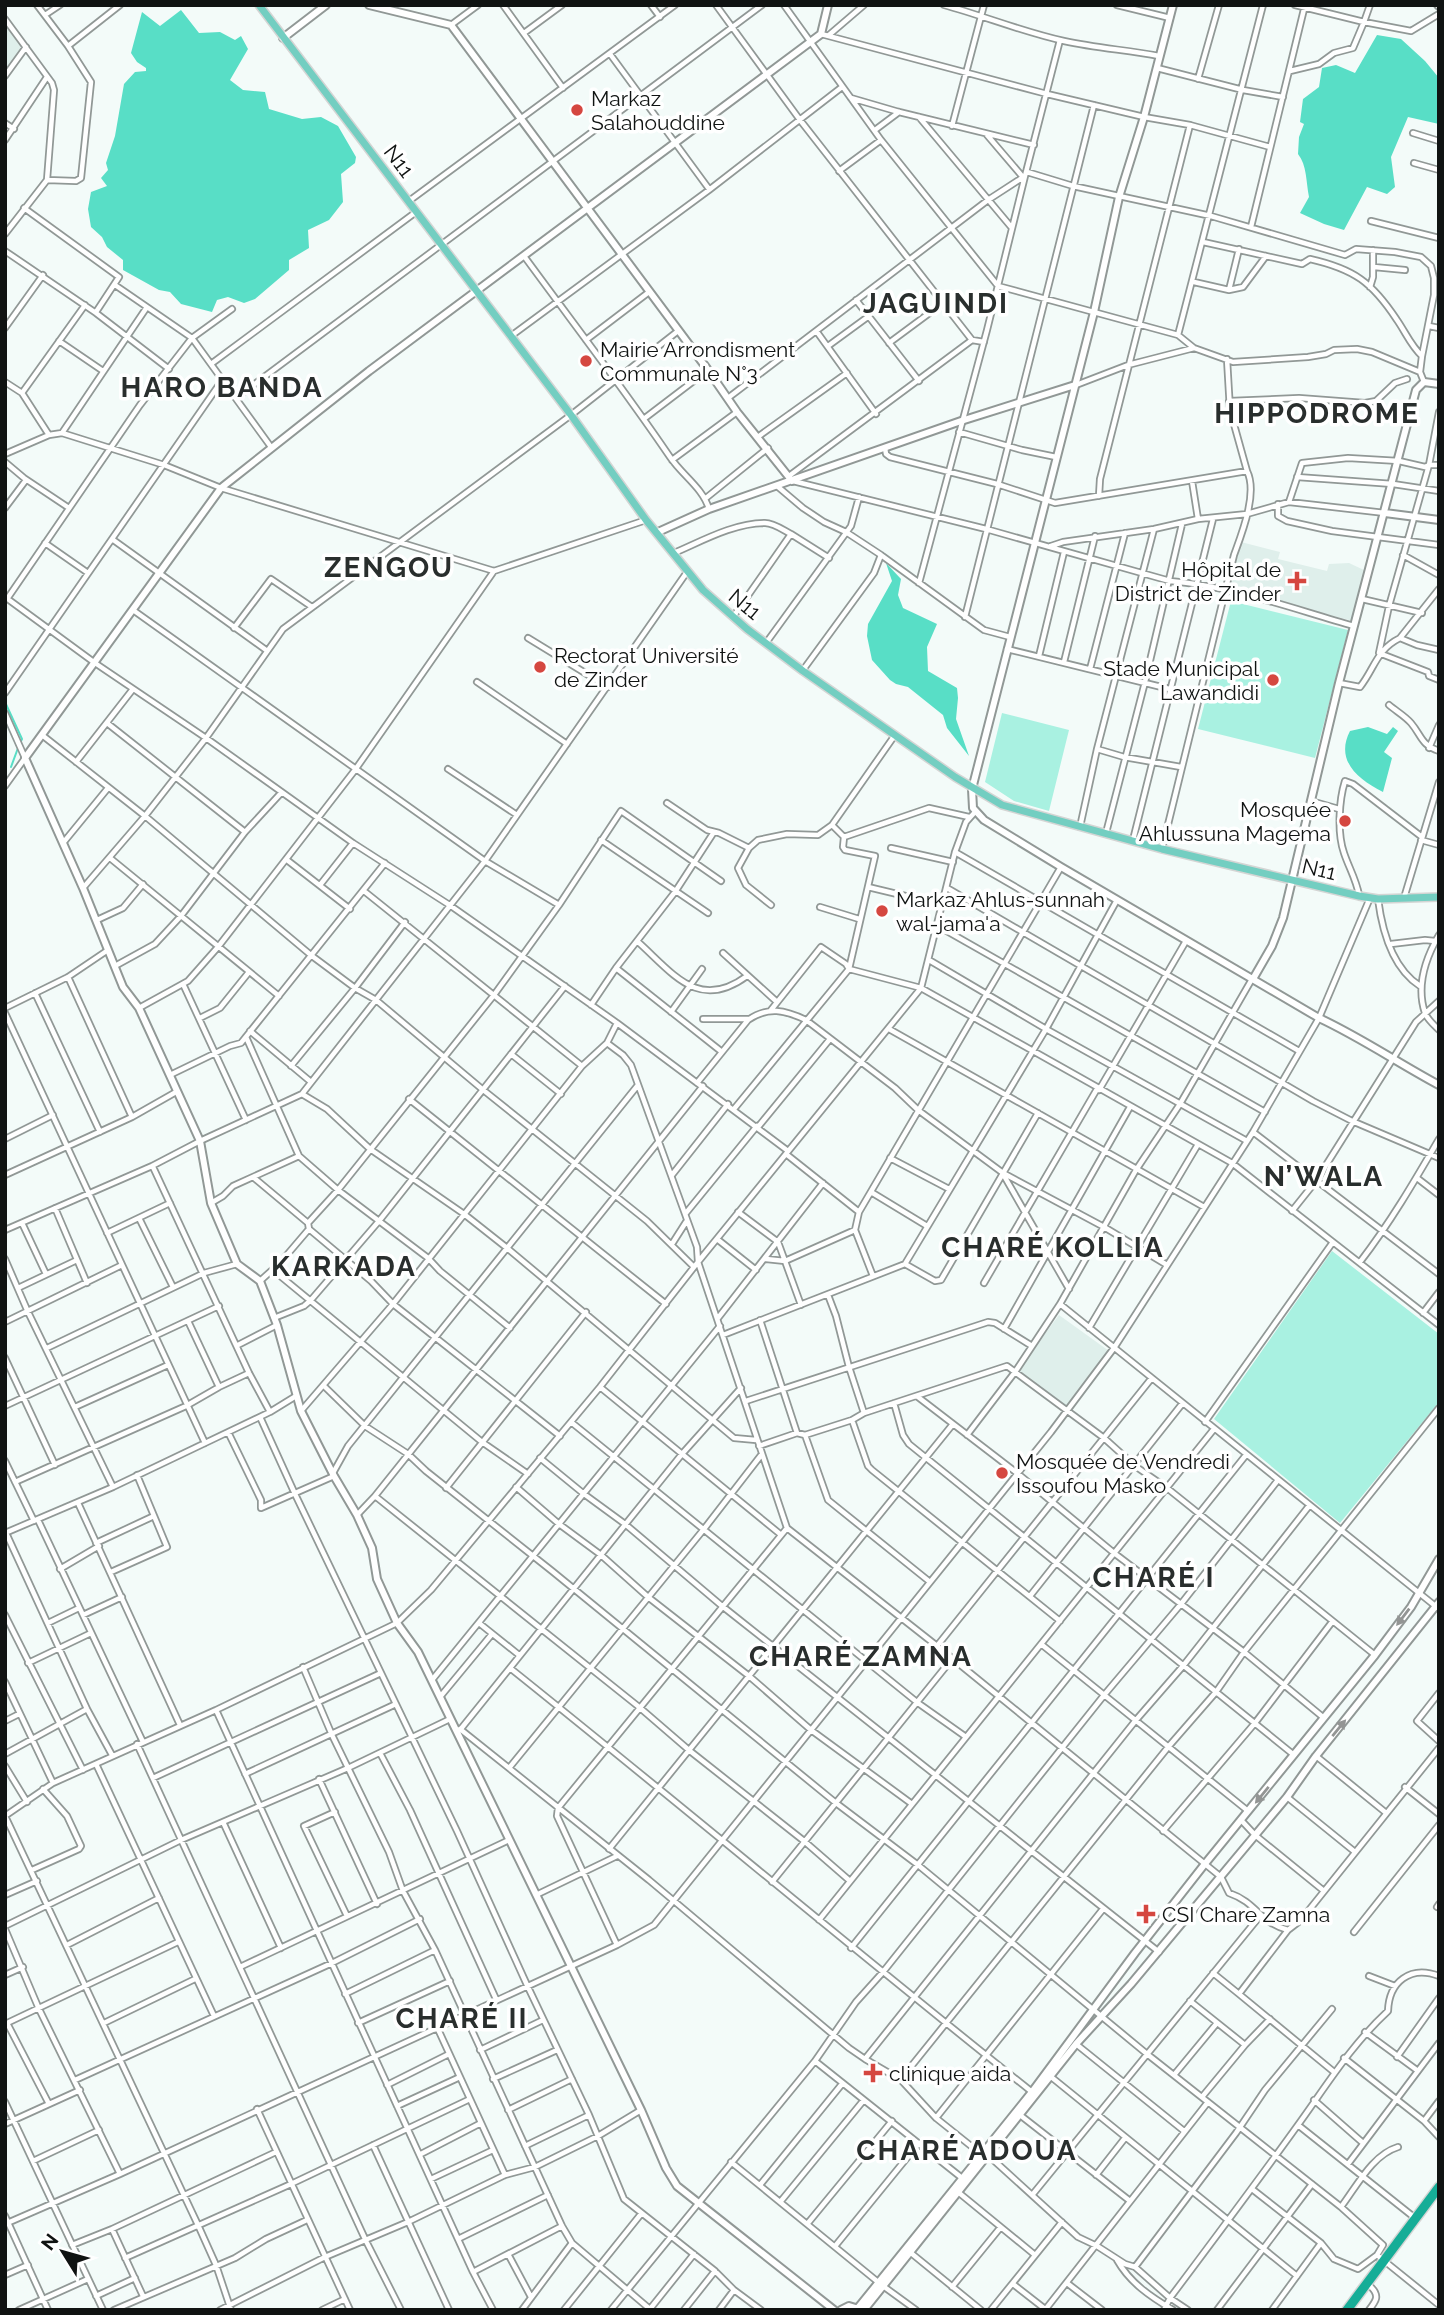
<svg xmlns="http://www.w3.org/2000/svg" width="1444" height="2315" font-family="Raleway,sans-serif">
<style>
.built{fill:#dfefeb}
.green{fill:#a9f1e1}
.water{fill:#58dec6}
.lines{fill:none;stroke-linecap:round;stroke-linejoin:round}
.stream{stroke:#58dec6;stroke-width:2}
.street-casing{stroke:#919896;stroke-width:8}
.secondary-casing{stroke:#919896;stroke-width:10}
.primary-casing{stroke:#d4d5d4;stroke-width:10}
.highway-casing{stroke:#d4d5d4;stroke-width:12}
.street{stroke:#fff;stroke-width:4.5}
.secondary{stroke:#fff;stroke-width:6}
.primary{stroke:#73cec1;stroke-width:7}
.highway{stroke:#16ad97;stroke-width:9}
.oneway{fill:#939594}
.poi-dot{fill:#d54740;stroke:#fff;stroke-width:2.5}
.labels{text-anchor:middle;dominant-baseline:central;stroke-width:7;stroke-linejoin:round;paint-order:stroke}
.poi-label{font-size:21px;fill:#101312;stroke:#fff;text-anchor:start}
.street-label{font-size:21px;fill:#101312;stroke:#fff}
.district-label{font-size:28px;font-weight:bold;letter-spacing:2px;fill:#292e2d;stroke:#fff}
</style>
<rect width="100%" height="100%" fill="#f3fbf9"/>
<!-- built -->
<path class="built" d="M5,25L22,47L5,70Z
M1241,542L1280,552L1278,559L1327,571L1329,564L1349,563L1366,571L1353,621L1229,590Z
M1059,1315L1109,1351L1066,1408L1017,1371Z"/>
<!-- green -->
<path class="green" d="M1231,601L1348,630L1315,758L1198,729Z
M1002,713L1069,730L1049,811L1014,801L985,782Z
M1332,1251L1439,1334V1402L1340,1523L1214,1419Z"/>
<!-- water -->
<path class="water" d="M181,10L199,33L220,32L235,40L241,36L248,49L230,80L243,90L265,92L269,109L302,119L321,117L338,126L356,157L355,163L341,174L343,202L329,220L308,230L309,248L289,260V270L255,299L244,303L228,297L217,300L212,312L181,304L170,292L159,290L123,270V260L107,247L102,237L91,227L88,209L91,192L107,186L101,178L108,170L106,163L115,136L124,84L135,72L146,71V68L137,62L131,53L142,12L160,26Z
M1377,35L1401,39L1425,61L1439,78V124L1408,117L1391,157L1395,187L1387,194L1367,187L1344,230L1324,224L1300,213L1309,197C1306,182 1307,165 1298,154L1299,137L1304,124L1300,122L1303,99L1319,87L1322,68L1336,65L1355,73Z
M886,563L901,579L898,595L903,608L937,624L927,647L928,671L957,688L958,698L956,719L969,756L947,728L943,715L908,687L896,684L890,680L872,660L867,636L868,624L892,581Z
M1368,727L1387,734L1393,727L1398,731L1384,752L1392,758L1383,792C1357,779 1335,760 1350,731Z"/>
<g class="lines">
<!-- stream -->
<path class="stream" d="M5,702L22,739L20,743
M11,767L18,748"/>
<!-- street casing -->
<g class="street-casing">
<path id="street" d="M37,5L68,46L91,82L81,178L76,181L47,180
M503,5L563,88
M651,5L660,17
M716,5L800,120L972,340L984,342
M784,5L881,140L998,286L1178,335L1194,348L1233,362L1308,357L1326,354L1334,350L1357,349L1372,352L1420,372L1424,382
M944,5C984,16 1023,32 1064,41C1096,48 1127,50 1159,56
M1117,5L1170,18
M1295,5L1364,22L1370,5
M45,15L60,5
M5,19L52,83L54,90L47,180L5,234
M451,25L478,5
M524,33L562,5
M821,34L1047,94L1144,117L1190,125L1270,147
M829,35L864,5
M68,46L120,5
M610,54L709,189
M1157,68L1243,90L1283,97
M1290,71L1319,64L1334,53L1353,48L1364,22L1411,31L1439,14
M5,76L26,47
M1198,79L1219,5
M851,98L899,112L1034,145
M919,117L1012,228
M5,123L14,129
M952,126L984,5
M875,130L899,112
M1413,133L1439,141
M987,135L1022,176
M5,140L47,77
M1414,163L1439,170
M839,171L881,140
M1027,172L1073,186L1211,216L1345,255L1356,249L1395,252L1421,257L1431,266L1434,278V295L1422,356
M409,201L675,5
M24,208L119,277L96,312
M1371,221L1439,238
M1251,227L1305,5
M1203,242L1302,264L1310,259C1354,269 1372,282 1397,320C1406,333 1411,346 1422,356L1420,372
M5,251L96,313L169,369
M524,256C573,323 624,389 670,457C682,475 703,488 709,509
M1374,267L1405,270
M1194,282L1229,290L1243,287L1266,256
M115,285L192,338L271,447
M1370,287L1373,277V250
M1229,290L1239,249
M856,300L919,381
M1429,326L1439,328
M5,328L43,275
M817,332L876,414
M1178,335L1263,5
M511,336L709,190L842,87
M586,340L649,292
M59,341L103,371
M889,343L943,303
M828,346L869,316
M1227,359L1230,410L1247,471
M211,364L416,212
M5,382L22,393L49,435
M1076,385L1128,365L1194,348
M22,393L85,305
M236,398L762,5
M728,398L988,200L1025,176L1060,40
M1229,401L1299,398L1365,403L1376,401L1395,383L1407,379
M1439,412L1429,465L1389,606L1379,653L1428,672L1429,676L1439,680
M645,418L708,370
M959,432L1022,450L1056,457
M62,433L147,307
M759,436L847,373
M885,448L886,454L890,457L997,484L1055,503L1247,471C1258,493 1242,533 1234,555L1162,849
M5,454L49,435L62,433L164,465L221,488L494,571L646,520
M672,460L737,412
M5,462L24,478L69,508
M789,476L972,340
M1297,477L1393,484L1439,491
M793,481L986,529L1170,581C1232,586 1293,609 1354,626
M1192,481L1198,519
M777,486L803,508L824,522L846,532L881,555L984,630L1010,637
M1099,496L1100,479L1190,125
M706,498L768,448
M1289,502L1302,463L1348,458L1399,461L1425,467L1429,465H1439
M1278,504V516L1287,521L1332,531L1439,545
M5,508L26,480
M112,539L266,650
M45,543L88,573
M1051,546L1063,542L1154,529L1198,519L1247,514L1289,502L1385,513
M674,553C702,541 734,523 765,523C774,523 783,530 791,534
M1403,555L1439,575
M919,583L987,330L1025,176
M5,597L95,663L206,738L353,843L451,906L617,1023L788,1151
M7,599L140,405L192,338L232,309
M1362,599L1422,613
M133,610L485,861L559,905
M733,617L791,534L829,558
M965,617L1094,105
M234,628L271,579L312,607
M528,638L608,687
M1400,638L1439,589
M766,643L851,526L859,497
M1007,649L1198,696
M1039,656L1064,552
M1064,662L1095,536
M1090,669L1125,533
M803,670L874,573L881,555
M477,682L567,744
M1339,683L1360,687C1375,668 1376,650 1400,638L1417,645L1439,650
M5,693L223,379
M1389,705C1396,711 1405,716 1411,723C1422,736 1421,745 1439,751
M5,713L25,758L5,786
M107,723L245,832
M42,735L145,816L312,956L355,988L376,1000L482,1089L647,1221L694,1267
M1429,748L1439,725
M1097,749L1124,757L1181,767
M76,762L133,689
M448,769L517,815
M1311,801L1339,809
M667,803L707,830L719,833L749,848
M832,825L895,735
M1080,827L1097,749L1154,529
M1106,833L1145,682L1182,524
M844,837L929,808L969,817
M601,840L708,913
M1133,840L1213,519
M1421,840L1439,845
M63,843L108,788
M891,848L953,862
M955,852L1299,1051
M110,858L279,996
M287,860L350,909
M320,885L353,843
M868,887L943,905
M83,888L145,816L206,738L283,629L571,415L678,331
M947,888L1313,1101L1352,1121L1439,1158
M364,891L582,1066
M1359,895C1356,879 1349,868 1344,853C1337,833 1339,800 1345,781L1353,784L1422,837
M1404,898L1439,782
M1378,899C1382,930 1392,968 1420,986
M820,907L859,919
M97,920L123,908L143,884
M938,926L1265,1112
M1439,935C1425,959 1416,986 1425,1013C1427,1019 1434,1025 1439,1030
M637,941C673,973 698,1012 747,976
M1391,944L1425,940L1435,941
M723,953L777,1002
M929,960L1046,1029L1247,1141
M115,966L155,944L181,916L245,832L281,793
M616,968L722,1052
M68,977L132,1117
M183,984L246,1120
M35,993L100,1132
M591,1005L616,968L675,892L714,832
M5,1008L68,977L108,950
M139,1008L188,981L218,947L355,770L494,571
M771,1010L821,947L846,964L849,969L921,988L1232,1163L1439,1325
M671,1012L702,969
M5,1013L205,1443
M200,1018L220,1008L249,972
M703,1019H748
M889,1029L1204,1207
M250,1031L311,1082
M246,1037L299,1156
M607,1043L623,1055L631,1065L697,1247L698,1262L787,1528L937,1646L1221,1877L1229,1893C1258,1903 1258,1922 1288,1930L1301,1920L1439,1748
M511,1054L561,1094
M291,1066L355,988L405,922
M170,1075L230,1046L241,1043L385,863
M697,1083L748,1020C768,1006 785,1010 806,1020L895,1088L918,1110L1003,1173L1104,1227L1167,1265
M1099,1090L1186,941
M302,1094L327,1109L370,1149L464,1214L507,1248L734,1438L756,1440
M409,1099L666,1304
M734,1109L849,969L875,856L845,850L843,847L844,837L832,825L818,835L787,834L758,840L749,848L738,868L746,885L771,905
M758,1127L830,1039
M1253,1132L1439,1274
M5,1139L53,1115
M786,1154L859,1212
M890,1158L949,1189
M153,1167L249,1373L270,1412
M1003,1174L1069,1289
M5,1175L132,1117L176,1092
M672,1175L728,1104
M253,1177L308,1223
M1417,1178L1439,1195
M871,1192L927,1226
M211,1203L223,1196L233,1186L299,1156L338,1190L428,1258L440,1271L510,1328
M55,1208L87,1283
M1292,1211L1316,1181L1416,1022L1439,1001
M738,1212L778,1242L801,1305
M686,1213L757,1126
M139,1218L173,1287
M22,1223L46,1274
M309,1229L371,1281L393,1304L560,1436
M5,1230L152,1166L200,1141L302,1094L485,861L687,572
M107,1233L170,1203
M717,1239L756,1270
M672,1244L686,1222
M5,1259L28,1312L113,1487L270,1412L296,1396
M766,1259L785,1261L855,1230
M1360,1262C1390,1223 1414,1182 1439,1139
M905,1264L935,1281L941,1280L1038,1113
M273,1270L482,1442L528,1474
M873,1276L855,1230L859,1212L1061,867
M260,1281L280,1263L309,1229L308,1223L338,1190L494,995L559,905L621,811L721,881
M984,1283L1097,1089
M18,1288L77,1260
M828,1295L836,1316L849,1367L864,1413
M1060,1304L1439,1609
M1423,1313L1439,1292
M274,1318L304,1306L311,1300L379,1221L565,986
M718,1318L823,1183
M760,1320L797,1433
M188,1321L219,1387
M5,1322L122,1265
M1089,1328L1197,1146
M1004,1329L1130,1107
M723,1335L905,1264L1046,1029L1117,900
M238,1345L277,1325
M47,1348L204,1273L237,1264
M5,1358L55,1465
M324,1386L365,1426L408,1454L426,1471L552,1571L836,1803L918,1865L1147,2054L1341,2207L1383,2245L1377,2255L1439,2305
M600,1387L780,1534
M918,1397L1017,1473L1114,1553L1244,1652L1324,1718
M746,1401L988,1322L995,1323L1032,1346
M894,1403L903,1435L909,1444L1294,1755
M5,1406L219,1306
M75,1407L168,1365
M301,1411L393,1304L582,1066L607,1043L617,1023
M260,1417L295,1494L457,1831L527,1985L589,2115L624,2199L715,2271L734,2290L761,2310
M852,1420L868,1466L872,1470L1060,1621
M571,1422L918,1703L966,1737
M1205,1422L1333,1242
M228,1432L261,1500V1508L334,1476
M805,1435L828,1500L930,1582
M967,1435L1015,1372L1060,1304L1136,1170L1180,1104L1252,979
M759,1446L797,1433L805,1435L852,1420L864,1413L1007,1366L1104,1438L1135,1466L1167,1488L1375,1655
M540,1458L584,1494L625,1524L722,1606L1159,1952
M5,1461L34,1521
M333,1473L348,1446L638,1085
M15,1482L186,1406L219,1387L249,1373
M516,1487L559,1524L601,1555L648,1597L749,1676L811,1730L912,1804
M446,1488L586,1312
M375,1496L639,1707L690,1751L804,1841L850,1881
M78,1503L180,1725
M357,1515L375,1496L703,1086
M38,1520L143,1742
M5,1533L113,1487
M6,1533L87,1709L112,1755
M96,1543L154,1516
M60,1569L99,1546
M111,1572L167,1547L137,1475
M1030,1596L1182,1404
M5,1615L83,1770
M83,1615L122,1597
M48,1623L79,1608
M479,1623L519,1655
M1041,1644L1248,1811
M937,1646L1151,1379
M28,1663L91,1633
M303,1667L332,1735L389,1852L403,1891L435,1950L562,2226L572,2243L651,2310
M510,1668C685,1808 856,1952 1032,2092
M432,1680L720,1326
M5,1682L53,1783
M1439,1693L1417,1721L1439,1741
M440,1697L492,1634
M216,1710L473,2272L493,2310
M5,1721L19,1714
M460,1729L649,1880L849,2048L865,2059L901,2080L936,2118L981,2154L989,2156L1078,2237L1097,2246L1125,2264L1135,2267L1170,2298L1188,2310
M460,1730L682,1454L741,1388
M137,1744L366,2241L401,2310
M380,1753L410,1810L496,1999
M5,1754L87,1709
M1316,1756L1385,1812
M96,1764L214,2016
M5,1766L27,1802
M509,1768L704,1529L762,1454
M245,1774L396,1704
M153,1778L381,1673
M319,1779L377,1904
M1405,1787L1439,1814
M1287,1797L1355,1852
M335,1812L304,1826L347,1916
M5,1816L53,1783L216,1710L397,1623L431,1590L600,1387L698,1262L921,988L955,852L966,822L975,812
M5,1816L198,2225L216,2265L231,2310
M1241,1820L1255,1835L1324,1891
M223,1822L281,1948
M1163,1831L1255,1723L1332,1622
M609,1849L953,1424
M32,1870L79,1849L81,1846L67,1816L43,1789
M772,1882L952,1659
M5,1895L37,1881
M536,1895L617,1856
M1437,1907L1439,1904
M819,1920L1214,1429
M5,1926L181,1840L348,1768L450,1719
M5,1929L39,2009L120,2174
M1288,1930L1239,1994L1334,2072
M1354,1932L1439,1825
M67,1945L159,1898
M617,1945L557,1816L558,1808L787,1528
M851,1948L1246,1455
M240,1967L509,1840
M1213,1973L1239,1994
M5,1975L23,1967
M1369,1976L1395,1986
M345,1994L435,1950
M1190,2001L1245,2045
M7,2023L49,2104
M104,2023L195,1979
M358,2023L450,1981
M5,2024L178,1942
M437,2027L505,2175
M1365,2032L1418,2071
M1076,2044L1184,2131
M480,2050L543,2020
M1397,2057L1439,1998
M1344,2058L1424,2121L1439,2137
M865,2059L1136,1720L1183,1666L1309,1506
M815,2061L962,2178
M1174,2075L1217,2023
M1050,2076L1297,2276
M493,2079L557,2050
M901,2079L1169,1746L1216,1692L1244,1652L1439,1408
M75,2080L332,1963L420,1919
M387,2085L449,2054
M1202,2097L1245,2045L1270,2019
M1314,2100L1363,2143
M5,2102L103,2310
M397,2106L460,2077
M257,2109L350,2310
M508,2110L572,2079
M1020,2115L1130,2201
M936,2118L1103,1909
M1424,2121L1439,2101
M5,2124L80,2090
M1298,2125L1415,2218
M373,2145L449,2310
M525,2146L589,2115
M421,2154L481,2123
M33,2161L99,2130
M731,2162L878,2282
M1348,2164L1439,2043
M1096,2175L1125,2138
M431,2179L493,2150
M760,2185L842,2084
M1252,2189L1321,2243L1334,2259L1358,2269L1377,2255
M958,2192L1035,2255
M1033,2194L1260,1916
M781,2201L863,2101
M1341,2207C1357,2186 1372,2155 1398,2147
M5,2216L48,2310
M808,2223L892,2121
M5,2224L120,2174L617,1945L654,1925L1051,1432L1114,1348L1253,1132L1319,1018L1370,898
M112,2229L143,2296
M458,2239L548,2195
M72,2245L112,2229L276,2152
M836,2245L919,2143
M911,2253L981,2310
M508,2254L531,2297
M125,2258L291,2184L470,2099
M1117,2260C1130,2283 1151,2297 1173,2310
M1135,2267L1236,2133L1265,2090L1332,2009
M473,2272L562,2226
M5,2275L28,2265
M1067,2283L1102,2310
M1013,2284L1045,2309
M883,2286L916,2310
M952,2287L1000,2228
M96,2296L135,2278
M650,2309L694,2254
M19,2310L88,2279
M114,2310L235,2258L266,2239L307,2220
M220,2310L325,2257L408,2222L505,2175L535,2167L598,2136L641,2110
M322,2310L345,2299
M522,2310L572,2243
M564,2310L641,2214
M611,2310L815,2061L856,2002L883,1972L1105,1694L1181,1604L1278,1480
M684,2310L715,2271
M719,2310L734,2290
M991,2310L1062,2222
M1045,2310L1208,2102
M1164,2310L1170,2298C1212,2242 1254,2186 1295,2129C1325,2088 1350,2046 1388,2011C1389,1982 1410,1965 1439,1976
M1217,2310L1312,2184
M1272,2310L1321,2243
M1369,2310C1376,2301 1380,2296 1371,2287"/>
</g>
<!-- secondary casing -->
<g class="secondary-casing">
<path id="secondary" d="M369,5L451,25L708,370L737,412L792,481
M828,5L821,34L369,371L221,488L25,758L83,888L123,987L139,1008L200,1141L211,1203L237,1264L260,1281L277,1325L301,1411L334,1476L357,1515L372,1548L377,1579L397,1623L418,1652L641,2110L666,2168L677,2186L834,2310
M1173,5L1144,117L1119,197L1094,312L972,789L973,808L984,820L1061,867L1319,1018C1360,1037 1398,1063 1439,1085
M1438,5L1439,6
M283,38L326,5
M1385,513L1439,520
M658,532L709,509L961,421L1075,385
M1253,979L1272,946L1283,918L1339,683L1416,390L1424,382L1439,384
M858,2308L1032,2092L1135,1953L1204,1865L1375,1655L1411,1607L1439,1559
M841,2310L849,2306L859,2309
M864,2310L1076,2044L1131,1984L1287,1797L1316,1756L1439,1602"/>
</g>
<!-- primary casing -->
<g class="primary-casing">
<path id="primary" d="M259,5L571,415L646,520L703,590L747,629L803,671L955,777L1002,805L1162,849L1359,896L1378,899L1439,897"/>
</g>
<!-- highway casing -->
<g class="highway-casing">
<path id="highway" d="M1347,2310L1439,2187"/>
</g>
<!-- street -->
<use href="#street" class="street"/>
<!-- secondary -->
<use href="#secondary" class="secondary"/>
<!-- primary -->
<use href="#primary" class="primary"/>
<!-- highway -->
<use href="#highway" class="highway"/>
</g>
<!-- one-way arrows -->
<defs><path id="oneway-solid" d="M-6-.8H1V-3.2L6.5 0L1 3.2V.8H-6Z" transform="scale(1.75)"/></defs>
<g class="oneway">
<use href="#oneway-solid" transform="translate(1403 1617) rotate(127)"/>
<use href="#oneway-solid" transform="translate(1339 1728) rotate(-51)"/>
<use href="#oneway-solid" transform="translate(1262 1795) rotate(129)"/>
</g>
<!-- markers -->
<g class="poi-dot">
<circle cx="577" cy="110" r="7"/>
<circle cx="586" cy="361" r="7"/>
<path d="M1293.5 570.5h7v7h7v7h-7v7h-7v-7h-7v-7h7z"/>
<circle cx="540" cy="667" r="7"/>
<circle cx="1273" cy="680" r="7"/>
<circle cx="1345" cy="821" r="7"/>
<circle cx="882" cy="911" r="7"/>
<circle cx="1002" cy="1473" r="7"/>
<path d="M1142.5 1903.5h7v7h7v7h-7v7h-7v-7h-7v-7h7z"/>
<path d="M869.5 2062.5h7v7h7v7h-7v7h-7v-7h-7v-7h7z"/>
</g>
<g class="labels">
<!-- poi labels -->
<g class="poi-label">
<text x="591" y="98">Markaz<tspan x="591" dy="24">Salahouddine</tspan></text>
<text x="600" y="349">Mairie Arrondisment<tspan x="600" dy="24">Communale N°3</tspan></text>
<text x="1281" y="569" text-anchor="end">Hôpital de<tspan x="1281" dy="24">District de Zinder</tspan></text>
<text x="554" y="655">Rectorat Université<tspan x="554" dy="24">de Zinder</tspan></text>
<text x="1259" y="668" text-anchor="end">Stade Municipal<tspan x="1259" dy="24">Lawandidi</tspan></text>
<text x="1331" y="809" text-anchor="end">Mosquée<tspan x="1331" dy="24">Ahlussuna Magema</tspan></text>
<text x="896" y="899">Markaz Ahlus-sunnah<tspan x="896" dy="24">wal-jama'a</tspan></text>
<text x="1016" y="1461">Mosquée de Vendredi<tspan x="1016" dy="24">Issoufou Masko</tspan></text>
<text x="1162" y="1914">CSI Chare Zamna</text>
<text x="889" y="2073">clinique aida</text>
</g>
<!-- street labels -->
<g class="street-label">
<text transform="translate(399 161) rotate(53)">N11</text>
<text transform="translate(745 604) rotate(40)">N11</text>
<text transform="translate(1319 869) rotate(13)">N11</text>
</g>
<!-- district labels -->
<g class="district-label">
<text x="936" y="303">JAGUINDI</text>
<text x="222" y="387">HARO BANDA</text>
<text x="1317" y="413">HIPPODROME</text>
<text x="389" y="567">ZENGOU</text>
<text x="1324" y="1176">N’WALA</text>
<text x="1053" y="1247">CHARÉ KOLLIA</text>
<text x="344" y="1266">KARKADA</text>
<text x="1154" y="1577">CHARÉ I</text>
<text x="861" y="1656">CHARÉ ZAMNA</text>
<text x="462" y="2018">CHARÉ II</text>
<text x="967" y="2150">CHARÉ ADOUA</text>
</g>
</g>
<!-- border -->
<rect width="1444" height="2315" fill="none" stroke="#101312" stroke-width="14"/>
<!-- north arrow -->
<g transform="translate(63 2252) rotate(307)" stroke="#ffffff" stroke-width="5" paint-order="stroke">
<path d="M0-5L12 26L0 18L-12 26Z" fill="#101312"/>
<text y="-10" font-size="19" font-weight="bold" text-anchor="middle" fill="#101312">N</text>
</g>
</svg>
